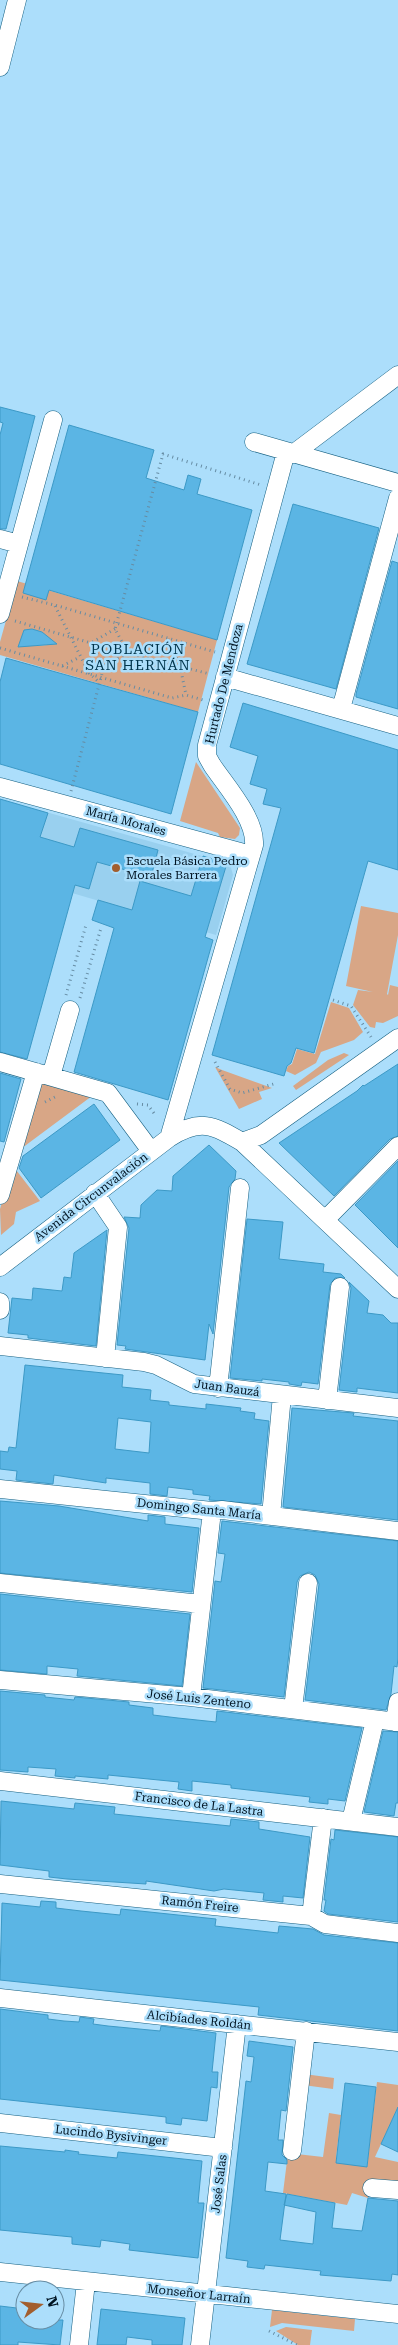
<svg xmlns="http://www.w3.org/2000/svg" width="398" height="2345" font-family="'Roboto Serif',serif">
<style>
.built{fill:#99d0ef}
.green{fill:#d8a686;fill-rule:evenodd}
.building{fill:#5bb5e4;stroke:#3c99c6;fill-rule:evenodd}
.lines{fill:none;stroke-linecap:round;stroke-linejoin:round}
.minor-casing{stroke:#156082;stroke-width:19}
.path{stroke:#668ca3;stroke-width:3;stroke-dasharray:1 4;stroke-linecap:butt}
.minor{stroke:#fff;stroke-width:18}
.poi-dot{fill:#a25e2e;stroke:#acdefb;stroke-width:2}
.labels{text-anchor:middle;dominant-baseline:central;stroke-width:5;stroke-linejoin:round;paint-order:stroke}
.street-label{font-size:12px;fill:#001422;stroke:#acdefb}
.poi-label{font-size:12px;fill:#001422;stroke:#acdefb;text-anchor:start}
.neighbourhood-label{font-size:14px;letter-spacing:1px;fill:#00344b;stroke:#acdefb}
</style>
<rect width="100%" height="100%" fill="#acdefb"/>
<!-- built -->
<path class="built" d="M0,799L230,864L233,875L216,935L0,872Z"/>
<!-- green -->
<path class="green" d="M17,581L217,640L198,712L0,655V642ZM32,629L42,632L49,638L47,645L37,646L21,639L24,630Z
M196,762L240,828L239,835L235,839L220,837L218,833L180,821Z
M361,906L398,913V935L387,994L388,995L390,985L398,987V1016L383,1023L376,1022L375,1028L370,1027L353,1005L358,990L373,992L346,986Z
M331,1002L349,1008L363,1032L354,1040L321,1052L316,1063L295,1075L286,1071L288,1066L292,1064L297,1049L315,1054Z
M344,1053L349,1055L296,1090L293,1086L328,1060Z
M215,1067L222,1070L272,1088L259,1092L262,1099L239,1109Z
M40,1078L96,1093L18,1151Z
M13,1166L40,1201L16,1212L14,1224L1,1235L0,1209Z
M304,2074L334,2078L333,2089L303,2085Z
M377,2082L398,2085V2107L375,2157L398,2162V2187L370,2184L368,2198L352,2193L347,2205L283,2193L288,2153L323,2157L329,2113L341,2115L336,2158L352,2160L367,2167Z
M272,2310L355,2319L354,2331L282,2323L270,2327Z
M286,2327L312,2330L310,2345H298L276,2331Z"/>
<!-- building -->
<path class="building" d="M0,407L35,416L6,529H0V435L3,423L0,422Z
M69,425L154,450L146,478L184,490L188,475L201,479L197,494L252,510L217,640L49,590L46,600L23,593Z
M293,504L379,528L336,689L247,664Z
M392,561L398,563V709L356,697V694Z
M32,629L42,632L57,644L18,647L24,630Z
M6,658L198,712L171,814L0,764V682Z
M243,703L398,750V870L368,861L314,1053L296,1048L291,1063L287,1066L284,1076L212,1055L281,808L263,804L267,789L250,784L258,756L230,747Z
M0,799L48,813L40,837L74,847L80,828L158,850L151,877L97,862L89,889L75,885L27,1059L0,1052Z
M203,856L227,863L205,937L213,940L168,1100L74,1072L114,928L92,920L98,900L132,910L140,881L191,896Z
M398,1064V1136L390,1139L334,1196L279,1143L357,1091L363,1085L364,1086Z
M0,1073L21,1079L4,1142L0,1141Z
M94,1104L120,1140L41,1198L19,1168L23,1156Z
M209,1145L236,1171L235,1179L229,1187L213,1334L209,1324L205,1360L125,1349L126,1346L117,1345L129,1228L124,1217L140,1218L141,1205L157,1190L172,1191L173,1176Z
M398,1161V1248L355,1205Z
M247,1219L283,1222L279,1259L324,1264L323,1272L341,1274L345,1278H335L330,1285L318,1384L302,1382L301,1386L289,1384V1382L262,1379V1381L230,1378Z
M107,1230L96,1346L28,1338V1335L8,1333L12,1298L32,1300L33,1288L62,1291L64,1277L71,1278L74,1253Z
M349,1282L369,1301L367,1313L383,1315L391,1323H398V1393L357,1388V1392L339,1390L351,1288Z
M25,1365L123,1375L122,1387L151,1390L150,1400L169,1402V1405L206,1409V1404L241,1408L240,1411L255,1413L254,1419L269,1421L261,1504L209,1500L210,1496L193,1494V1490L168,1487L167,1496L150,1494V1483L106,1478V1483L54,1475L53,1484L16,1480L17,1471L0,1469V1451L8,1452L9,1447L16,1448ZM118,1418L151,1422L149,1453L115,1449Z
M292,1408L354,1413L353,1416L398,1421V1520L283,1507Z
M0,1501L59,1506L148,1521V1515L165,1517V1524L199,1528L192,1592L0,1573Z
M222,1521L398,1541V1658L397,1667L394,1666L391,1694L386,1710L305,1700L319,1584L315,1575L309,1572L300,1576L297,1582L284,1697L203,1688L215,1581L221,1582L225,1554L218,1553Z
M0,1594L190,1614L182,1686L77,1676L78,1669L47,1666V1674L0,1670Z
M0,1691L45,1695V1697L74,1700L75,1697L129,1702V1705L153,1708V1715L178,1718L216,1722L217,1711L362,1728L345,1801L328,1799V1804L309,1802L310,1797L231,1788V1785L192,1781V1791L178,1789L179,1782L108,1775V1779L75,1776V1778L55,1776L56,1769L28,1767V1772L0,1770Z
M383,1731L398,1732V1803H396L394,1816L364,1812Z
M1,1801L74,1809L75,1803L115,1807L114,1814L230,1826L231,1819L259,1822V1829L310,1837L303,1898L283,1896V1902L263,1900L264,1893L224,1889L214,1891L146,1881V1884L67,1879L49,1877V1871L0,1865Z
M335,1830L398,1837V1922L328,1914L324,1911L326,1900H324L331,1839L334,1840Z
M41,1901L56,1902V1908L81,1911L120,1915L121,1909L216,1919L215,1926L278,1933L279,1926L313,1929L324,1935L398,1943V2031L258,2015L259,2007L0,1980L2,1903L40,1907Z
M0,2009L48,2015V2019L64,2021L79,2022L80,2017L94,2019L93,2024L108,2026L160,2031L161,2026L216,2033L212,2072H218L217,2088L211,2087L207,2121L182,2118L181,2125L166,2123V2117L0,2099Z
M249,2041L293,2047L286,2111L281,2110L278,2140H283L282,2155L287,2160V2164L268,2162L265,2191L286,2194L280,2240L313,2244L316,2212L284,2205L287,2194L335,2203L332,2228L362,2231L368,2198L398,2201V2275L392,2274L391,2281L320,2275L321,2271L265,2265L264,2269L247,2267L248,2261L226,2258L246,2081L251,2082L254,2057L247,2056Z
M345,2083L376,2087L367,2167L336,2163Z
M398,2107V2152L381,2144Z
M0,2146L65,2152V2150L79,2152L78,2154L117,2158L118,2152L202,2161L198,2203H204L198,2258L129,2250L130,2244L101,2240L100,2247L72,2244V2237L0,2230Z
M0,2306L25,2309V2320H63L60,2345L18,2342V2345H0Z
M101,2309L185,2318L182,2345H152V2340L127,2337L126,2345H97Z"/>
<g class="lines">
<!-- minor casing -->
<g class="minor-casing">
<path id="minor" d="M0,67L17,0
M254,442L398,483
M293,454L398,375
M0,539L19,544
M0,614L53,420
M225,677L398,726
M341,709L398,498
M0,787L251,855
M0,1062L108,1093L151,1151
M51,1076L70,1010
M169,1138L254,845C256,819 226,786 212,765L207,756V745L286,452
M242,1142L261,1135L398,1038
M95,1193L118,1227L105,1358
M0,1195L36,1072
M325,1220L398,1146
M0,1267L169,1138C200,1118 213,1125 242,1142L398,1289
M0,1302V1310
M0,1346L144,1362L156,1365L194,1384L398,1408
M218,1388L240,1188
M327,1400L340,1287
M0,1489L212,1511L222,1510L398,1531
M271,1516L282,1395
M0,1583L201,1604
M0,1680L191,1697L398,1722
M191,1697L212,1511
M293,1709L308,1583
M395,1722L398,1702
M0,1781L398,1827
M351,1821L375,1720
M0,1884L311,1916L325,1924L398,1933
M311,1916L323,1818
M0,1998L398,2042
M0,2123L223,2148
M292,2151L306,2031
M372,2188L398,2190
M0,2272L398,2314
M79,2345L86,2282
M200,2345L237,2024"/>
</g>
<!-- path -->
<path class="path" d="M22,597L58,606L215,652
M55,606L89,673L100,683
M15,621L91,643
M115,629L91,643L104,666L128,653L115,629L163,454L261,485
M168,639L180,666L186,695
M0,648L62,666L80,657
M128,653L210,674
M62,666L172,698L186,695L203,700
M71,791L104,666
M66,995L86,925
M80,998L101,928
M333,1000L351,1006L371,1037
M215,1062L230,1089L242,1093L277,1083
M45,1102L57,1096
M137,1104L148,1105L156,1116
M269,2331L297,2345"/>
<!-- minor -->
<use href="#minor" class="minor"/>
</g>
<!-- markers -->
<circle class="poi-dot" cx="116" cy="868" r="5"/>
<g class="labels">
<!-- street labels -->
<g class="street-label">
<text transform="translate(224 684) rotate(-76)">Hurtado De Mendoza</text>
<text transform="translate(126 821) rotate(15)">María Morales</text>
<text transform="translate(91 1197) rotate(-37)">Avenida Circunvalación</text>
<text transform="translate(227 1388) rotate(8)">Juan Bauzá</text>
<text transform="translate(199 1509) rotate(6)">Domingo Santa María</text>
<text transform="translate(199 1699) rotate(6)">José Luis Zenteno</text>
<text transform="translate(199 1804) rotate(7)">Francisco de La Lastra</text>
<text transform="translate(200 1904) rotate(6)">Ramón Freire</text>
<text transform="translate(199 2020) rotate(6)">Alcibíades Roldán</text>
<text transform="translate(111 2135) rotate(6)">Lucindo Bysivinger</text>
<text transform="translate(219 2184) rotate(-83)">José Salas</text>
<text transform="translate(199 2294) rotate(6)">Monseñor Larraín</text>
</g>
<!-- poi labels -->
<g class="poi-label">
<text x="126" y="861">Escuela Básica Pedro<tspan x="126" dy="14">Morales Barrera</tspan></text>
</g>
<!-- neighbourhood labels -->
<g class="neighbourhood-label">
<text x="138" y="649">POBLACIÓN<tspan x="138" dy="16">SAN HERNÁN</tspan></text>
</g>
</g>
<!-- north arrow -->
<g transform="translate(40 2305) rotate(75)"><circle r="24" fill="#acdefb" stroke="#678da4"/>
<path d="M0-4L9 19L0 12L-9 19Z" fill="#a25e2e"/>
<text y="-8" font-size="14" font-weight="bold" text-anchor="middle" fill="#001422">N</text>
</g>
</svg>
